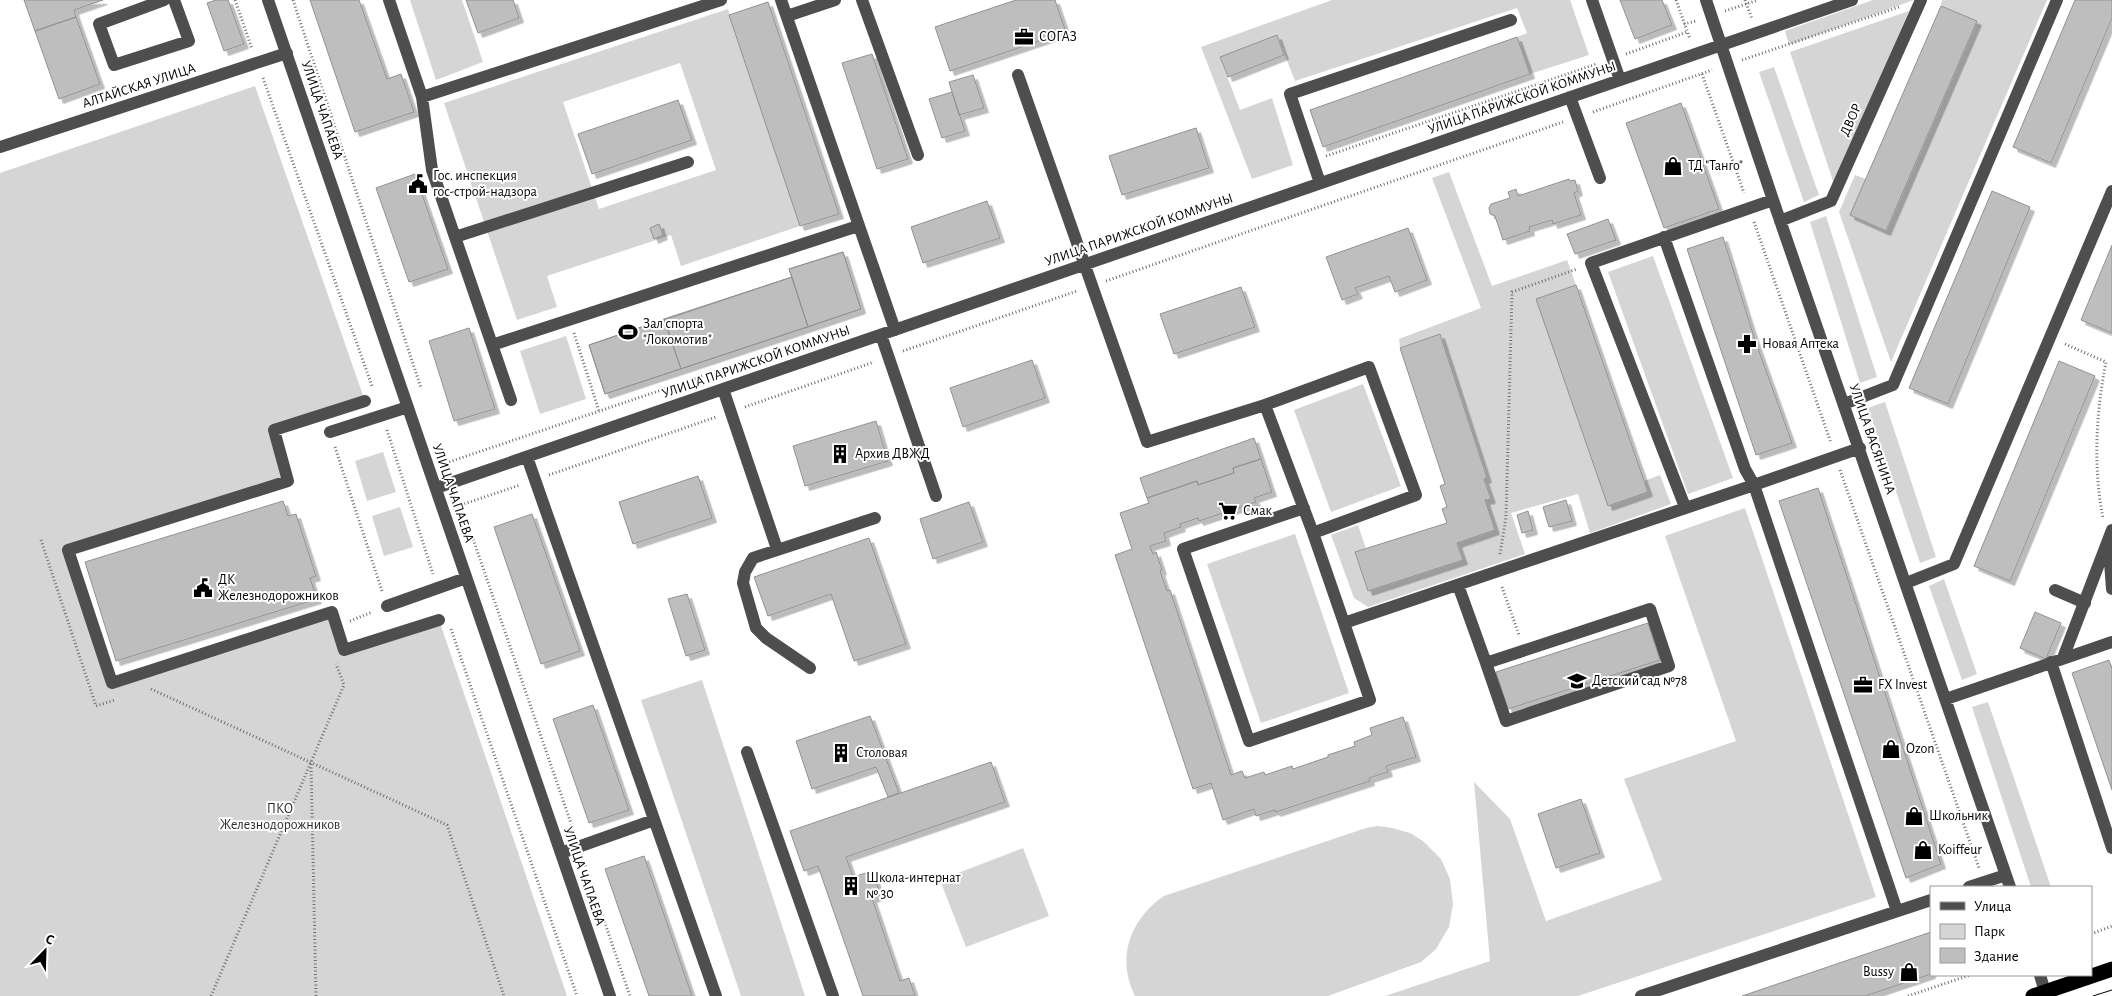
<svg xmlns="http://www.w3.org/2000/svg" width="2112" height="996" font-family="'Alegreya Sans',sans-serif">
<style>
.green{fill:#d5d5d5;fill-rule:evenodd}
.building{fill:#bebebe;stroke:#929292;filter:url(#shadow)}
.lines{fill:none;stroke-linecap:round;stroke-linejoin:round}
.path{stroke:#707070;stroke-width:3;stroke-dasharray:1 2.5;stroke-linecap:butt}
.minor{stroke:#4e4e4e;stroke-width:12}
.highway{stroke:#000;stroke-width:15}
.tram{stroke:#000;stroke-width:1}
.labels{text-anchor:middle;dominant-baseline:central;stroke-width:4;stroke-linejoin:round;paint-order:stroke}
.poi-label{font-size:14px;fill:#000;stroke:#fff;text-anchor:start}
.street-label{font-size:14px;fill:#000;stroke:#fff}
.park-label{font-size:14px;fill:#2c2c2c;stroke:#fff}
</style>
<defs>
<filter id="shadow"><feDropShadow dx="4.5" dy="4.5" stdDeviation="0" flood-color="#0004"/></filter>
</defs>
<rect width="100%" height="100%" fill="#fff"/>
<!-- green -->
<path class="green" d="M410,0H462L483,62L436,80Z
M1332,0H1570L1589,55L1530,74L1517,37L1527,33L1517,8L1295,81L1277,35L1220,58L1240,110L1272,98L1293,165L1252,179L1201,47Z
M1873,0H1914L1789,45L1785,31Z
M1942,0H2047L1891,362L1839,212L1855,175L1866,179L1887,230L1977,22L1941,6Z
M728,9L800,226L681,266L671,235L547,276L557,307L517,320L444,103ZM680,63L716,170L599,209L563,102Z
M1909,11L1834,184L1790,52Z
M1774,67L1819,195L1804,202L1759,72Z
M255,86L365,401L275,430L288,481L68,550L111,682L332,612L345,650L439,620L567,996H0V173Z
M1449,172L1492,286L1567,260L1576,285L1537,299L1644,481L1660,475L1671,504L1590,533L1578,494L1511,513L1525,554L1368,607L1354,598L1331,535L1358,525L1366,549L1355,553L1368,591L1462,560L1457,543L1495,530L1485,500L1491,498L1484,479L1487,477L1440,335L1400,348L1399,339L1481,308L1432,178Z
M1826,216L1877,377L1860,383L1810,222Z
M1653,256L1733,478L1688,494L1608,272Z
M566,336L586,399L540,414L520,351Z
M1363,384L1401,486L1331,512L1294,410Z
M1885,402L1936,557L1920,563L1868,408Z
M383,452L396,492L367,501L355,461Z
M400,507L413,547L384,556L372,516Z
M1745,508L1876,897L1578,996H1385L1490,961L1474,782L1510,819L1546,921L1662,880L1624,779L1736,741L1665,536Z
M1295,534L1349,693L1261,723L1207,564Z
M1944,579L1977,674L1962,680L1929,586Z
M702,680L805,996H741L641,700Z
M1988,702L2051,887H2031L1972,707Z
M1378,826L1392,828L1410,833L1423,841L1441,859L1450,879L1453,904L1449,927L1436,949L1421,962L1328,996H1135C1116,958 1130,919 1164,896L1366,828Z
M1023,848L1049,916L966,947L940,880Z"/>
<!-- building -->
<path class="building" d="M24,0H103L74,10L76,17L35,31Z
M216,0H228L244,44L224,51L207,3Z
M310,0H359L387,79L401,74L414,112L355,132Z
M466,0H513L519,18L478,33Z
M1016,0H1055L1066,32L950,71L935,27Z
M1620,0H1662L1672,25L1635,39Z
M2075,0H2112V18L2051,163L2013,147Z
M768,2L839,214L800,226L729,15Z
M1941,6L1977,21L1886,231L1850,215Z
M76,17L100,84L59,99L35,31Z
M1277,35L1284,55L1228,77L1220,57Z
M1517,37L1530,74L1323,147L1310,110Z
M872,54L908,159L877,169L842,63Z
M973,75L984,108L959,115L949,82Z
M952,92L965,131L942,138L929,99Z
M678,100L692,140L592,174L578,134Z
M1681,103L1719,209L1664,228L1626,123Z
M1196,128L1209,168L1122,195L1109,156Z
M415,174L448,269L409,282L376,188Z
M1569,179L1570,181L1575,180L1578,191L1574,193L1581,215L1553,224L1552,220L1529,227L1530,231L1503,240L1495,216L1490,214L1489,208L1491,204L1510,198L1508,192L1516,189L1518,196Z
M1992,191L2030,207L1948,404L1909,388Z
M987,201L1000,238L923,263L911,227Z
M1608,219L1616,240L1575,254L1567,234Z
M659,224L663,235L654,239L650,228Z
M1408,228L1427,280L1395,292L1389,276L1355,288L1358,294L1342,300L1326,257Z
M1723,237L1754,337L1792,443L1756,455L1687,249Z
M2112,245V333L2081,320Z
M843,252L861,309L605,394L589,345L792,277L789,269Z
M843,252L861,309L808,327L789,269Z
M792,277L808,327L681,369L664,319Z
M1576,285L1648,492L1608,506L1536,299Z
M1241,287L1255,327L1174,354L1160,314Z
M664,319L681,369L605,394L589,345Z
M469,328L495,409L454,421L429,341Z
M1440,334L1487,478L1484,479L1491,499L1485,500L1495,530L1457,543L1463,560L1368,591L1355,552L1447,523L1442,509L1447,507L1440,486L1445,484L1400,348Z
M1032,360L1045,398L963,427L950,388Z
M2059,361L2095,376L2010,581L1974,566Z
M876,421L888,461L805,486L793,446Z
M1254,438L1261,459L1233,468L1234,473L1198,485L1197,481L1147,498L1140,478Z
M1261,459L1272,492L1254,498L1256,502L1199,521L1198,518L1180,524L1181,527L1164,533L1166,541L1150,546L1153,554L1156,552L1162,570L1160,571L1167,591L1170,590L1231,775L1242,771L1245,778L1264,772L1265,775L1292,766L1293,769L1328,757V755L1355,746L1354,742L1372,735L1370,728L1403,717L1416,757L1386,766L1388,772L1369,778L1370,781L1276,812L1275,810L1256,816L1254,809L1223,820L1211,783L1193,789L1115,555L1132,549L1120,513L1149,503L1147,498L1197,481L1198,485L1234,473L1233,468Z
M698,476L712,518L633,544L619,502Z
M1818,488L1941,864L1906,878L1779,501Z
M1566,500L1572,521L1549,527L1543,507Z
M283,501L288,516L296,514L316,576L310,578L317,599L116,661L85,562Z
M969,502L983,542L933,559L920,519Z
M1528,511L1533,530L1522,533L1517,515Z
M532,514L580,651L541,664L494,527Z
M869,538L906,644L854,661L831,594L768,616L754,577Z
M687,594L705,650L686,656L668,599Z
M2035,612L2061,623L2046,659L2020,648Z
M1648,623L1660,660L1508,709L1496,672Z
M2109,660L2112,669V790L2072,673Z
M593,705L629,810L589,823L553,719Z
M870,716L899,793L888,797L876,767L812,789L796,741Z
M991,762L1005,802L846,857L853,877L872,871L881,895L872,898L900,981L909,978L915,996H863L818,866L804,871L790,831Z
M1581,799L1600,853L1556,868L1538,814Z
M644,856L692,996H649L605,869Z
M1931,932V974L1865,996H1742Z"/>
<g class="lines">
<!-- path -->
<path class="path" d="M235,0L252,49
M293,0L421,388
M1676,0L1690,39
M1745,0L1752,19
M1725,11L1758,0
M1684,24L1696,21
M1626,54L1687,32
M1742,60L1899,7
M1702,74L1744,193
M263,78L372,386
M1593,112L1712,70
M1326,156L1597,64
M1754,222L1831,443
M1106,281L1563,122
M574,333L599,411
M2065,344L2106,362C2096,412 2093,468 2103,518
M903,351L1077,291
M745,407L874,362
M387,430L433,574
M335,447L382,591
M446,463L750,360
M1840,470L1979,868
M549,475L716,417
M461,505L520,485
M472,536L574,832
M41,540L96,706L115,700
M1500,554L1506,517L1512,292L1577,269
M1502,587L1519,635
M350,621L372,612
M451,629L577,996
M151,689L447,825L504,996
M311,764L316,996
M584,862L630,996
M2091,934L2112,926
M211,996L344,685L336,664
M1908,996L1970,975"/>
<!-- minor -->
<path class="minor" d="M164,0L99,24L114,65L189,41L174,0
M268,0L610,996
M389,0L422,97L432,170L511,400
M781,0L895,330
M862,0L918,155
M1592,0L1620,80
M1706,0L1773,200L2010,887
M787,16L835,0
M1018,75L1147,442L1265,405L1313,533L1344,623L1754,485L1860,448
M422,97L721,0
M1570,97L1600,178
M0,147L287,53
M1320,183L1290,94L1511,20
M1780,221L1831,201L1921,0
M455,237L688,162
M1664,237L1745,469L1754,485L1897,911
M881,335L936,496
M492,345L858,226
M723,389L777,549
M365,401L274,430L288,481L68,550L112,683L332,612L344,650L439,620
M1844,404L1893,385L2057,0
M1265,405L1369,367L1416,495L1313,533
M330,432L408,407
M527,457L716,996
M436,488L1852,0
M1685,507L1591,263L1773,200
M1304,508L1183,549L1249,741L1370,700L1344,623
M2109,548L2112,589
M1906,583L1954,564L2112,191
M1458,585L1486,663
M2055,590L2085,603
M387,606L466,578
M1650,609L1669,666L1506,721L1486,663Z
M2063,658L2112,530
M2051,662L2112,848
M810,668L766,638L756,628L743,583L745,572L753,558L875,518
M1946,699L2112,642
M747,752L833,996
M561,853L654,820
M1969,887L2006,875
M2040,975L2045,992
M1641,996L1931,900"/>
<!-- highway -->
<path class="highway" d="M2033,996L2112,969"/>
<!-- tram -->
<path class="tram" d="M2093,996L2112,990"/>
</g>
<!-- icons -->
<defs>
<g id="office-bare" transform="scale(1.5)"><path d="M-6-3h4V-5.5h4V-3h4V5H-6ZM-1-4.5V-3h2v-1.5ZM-6 0V1H6V0Z" fill="#000" stroke="#fff" stroke-width="2.5" paint-order="stroke"/></g>
<g id="shop-bare" transform="scale(1.5)"><path d="M-5-2.5h2.3a2.7 3.5 0 0 1 5.4 0H5L5.5 6h-11ZM-1.5-2.5h3a1.5 2.3 0 0 0-3 0Z" fill="#000" stroke="#fff" stroke-width="2.5" paint-order="stroke"/></g>
<g id="civic-bare" transform="scale(1.5)"><path d="M-.6-6.5H3V-4.5H.6V-3L4-1V1h2V6H-6V1h2V-1L-.6-3ZM-1.2 2.5V6h2.4V2.5Z" fill="#000" stroke="#fff" stroke-width="2.5" paint-order="stroke"/></g>
<g id="stadium-bare" transform="scale(1.5)"><path d="M0-5a6.5 5 0 1 0 0 10a6.5 5 0 1 0 0-10ZM-3.5-1.8h7v3.6h-7Z" fill="#000" stroke="#fff" stroke-width="2.5" paint-order="stroke"/></g>
<g id="pharmacy-bare" transform="scale(1.5)"><path d="M-2-6h4v4h4v4h-4v4h-4v-4h-4v-4h4Z" fill="#000" stroke="#fff" stroke-width="2.5" paint-order="stroke"/></g>
<g id="building-bare" transform="scale(1.5)"><path d="M-4-6H4V6H1V3H-1V6H-4ZM-2.5-4.3h1.7v1.8h-1.7ZM.8-4.3h1.7v1.8H.8ZM-2.5-1h1.7V.8h-1.7ZM.8-1h1.7V.8H.8Z" fill="#000" stroke="#fff" stroke-width="2.5" paint-order="stroke"/></g>
<g id="supermarket-bare" transform="scale(1.5)"><path d="M-6-5.5h2.5l.6 2H6L4.5 2H-2.5L-4.4-4H-6ZM-1.5 3.2a1.3 1.3 0 1 0 .1 0ZM3 3.2a1.3 1.3 0 1 0 .1 0Z" fill="#000" stroke="#fff" stroke-width="2.5" paint-order="stroke"/></g>
<g id="school-bare" transform="scale(1.5)"><path d="M0-5L7-2L0 1L-7-2ZM-4 1L0 2.5L4 1V4Q0 6-4 4Z" fill="#000" stroke="#fff" stroke-width="2.5" paint-order="stroke"/></g>
</defs>
<g fill-rule="evenodd">
<use href="#office-bare" x="1024" y="37"/>
<use href="#shop-bare" x="1673" y="166"/>
<use href="#civic-bare" x="418" y="184"/>
<use href="#stadium-bare" x="628" y="332"/>
<use href="#pharmacy-bare" x="1747" y="344"/>
<use href="#building-bare" x="840" y="454"/>
<use href="#supermarket-bare" x="1228" y="511"/>
<use href="#civic-bare" x="203" y="588"/>
<use href="#school-bare" x="1577" y="681"/>
<use href="#office-bare" x="1863" y="685"/>
<use href="#shop-bare" x="1891" y="749"/>
<use href="#building-bare" x="841" y="753"/>
<use href="#shop-bare" x="1914" y="816"/>
<use href="#shop-bare" x="1923" y="850"/>
<use href="#building-bare" x="851" y="886"/>
<use href="#shop-bare" x="1909" y="972"/>
</g>
<g class="labels">
<!-- poi labels -->
<g class="poi-label">
<text x="1039" y="37">СОГАЗ</text>
<text x="1688" y="166">ТД "Танго"</text>
<text x="433" y="176">Гос. инспекция<tspan x="433" dy="16">гос-строй-надзора</tspan></text>
<text x="643" y="324">Зал спорта<tspan x="643" dy="16">"Локомотив"</tspan></text>
<text x="1762" y="344">Новая Аптека</text>
<text x="855" y="454">Архив ДВЖД</text>
<text x="1243" y="511">Смак</text>
<text x="218" y="580">ДК<tspan x="218" dy="16">Железнодорожников</tspan></text>
<text x="1592" y="681">Детский сад №78</text>
<text x="1878" y="685">FX Invest</text>
<text x="1906" y="749">Ozon</text>
<text x="856" y="753">Столовая</text>
<text x="1929" y="816">Школьник</text>
<text x="1938" y="850">Koiffeur</text>
<text x="866" y="878">Школа-интернат<tspan x="866" dy="16">№ 30</tspan></text>
<text x="1894" y="972" text-anchor="end">Bussy</text>
</g>
<!-- street labels -->
<g class="street-label">
<text transform="translate(139 86) rotate(-18)">АЛТАЙСКАЯ УЛИЦА</text>
<text transform="translate(1522 98) rotate(-19)">УЛИЦА ПАРИЖСКОЙ КОММУНЫ</text>
<text transform="translate(322 110) rotate(71)">УЛИЦА ЧАПАЕВА</text>
<text transform="translate(1851 120) rotate(-66)">ДВОР</text>
<text transform="translate(1139 230) rotate(-19)">УЛИЦА ПАРИЖСКОЙ КОММУНЫ</text>
<text transform="translate(756 362) rotate(-19)">УЛИЦА ПАРИЖСКОЙ КОММУНЫ</text>
<text transform="translate(1872 439) rotate(71)">УЛИЦА ВАСЯНИНА</text>
<text transform="translate(453 493) rotate(71)">УЛИЦА ЧАПАЕВА</text>
<text transform="translate(584 876) rotate(71)">УЛИЦА ЧАПАЕВА</text>
</g>
<!-- park labels -->
<g class="park-label">
<text x="280" y="809">ПКО<tspan x="280" dy="16">Железнодорожников</tspan></text>
</g>
</g>
<!-- legend -->
<rect x="1930" y="886" width="162" height="90" fill="#ffffff" stroke="#999999"/>
<rect x="1940" y="902" width="25" height="8" fill="#4e4e4e" stroke="#999999"/>
<text x="1974" y="911" font-size="15" fill="#000000">Улица</text>
<rect x="1940" y="924" width="25" height="15" fill="#d5d5d5" stroke="#999999"/>
<text x="1974" y="936" font-size="15" fill="#000000">Парк</text>
<rect x="1940" y="948" width="25" height="15" fill="#bebebe" stroke="#999999"/>
<text x="1974" y="961" font-size="15" fill="#000000">Здание</text>
<!-- north arrow -->
<g transform="translate(45 951) rotate(23)" stroke="#ffffff" stroke-width="4" paint-order="stroke">
<path d="M0-4L9 19L0 12L-9 19Z" fill="#000000"/>
<text y="-8" font-size="14" font-weight="bold" text-anchor="middle" fill="#000000">С</text>
</g>
</svg>
